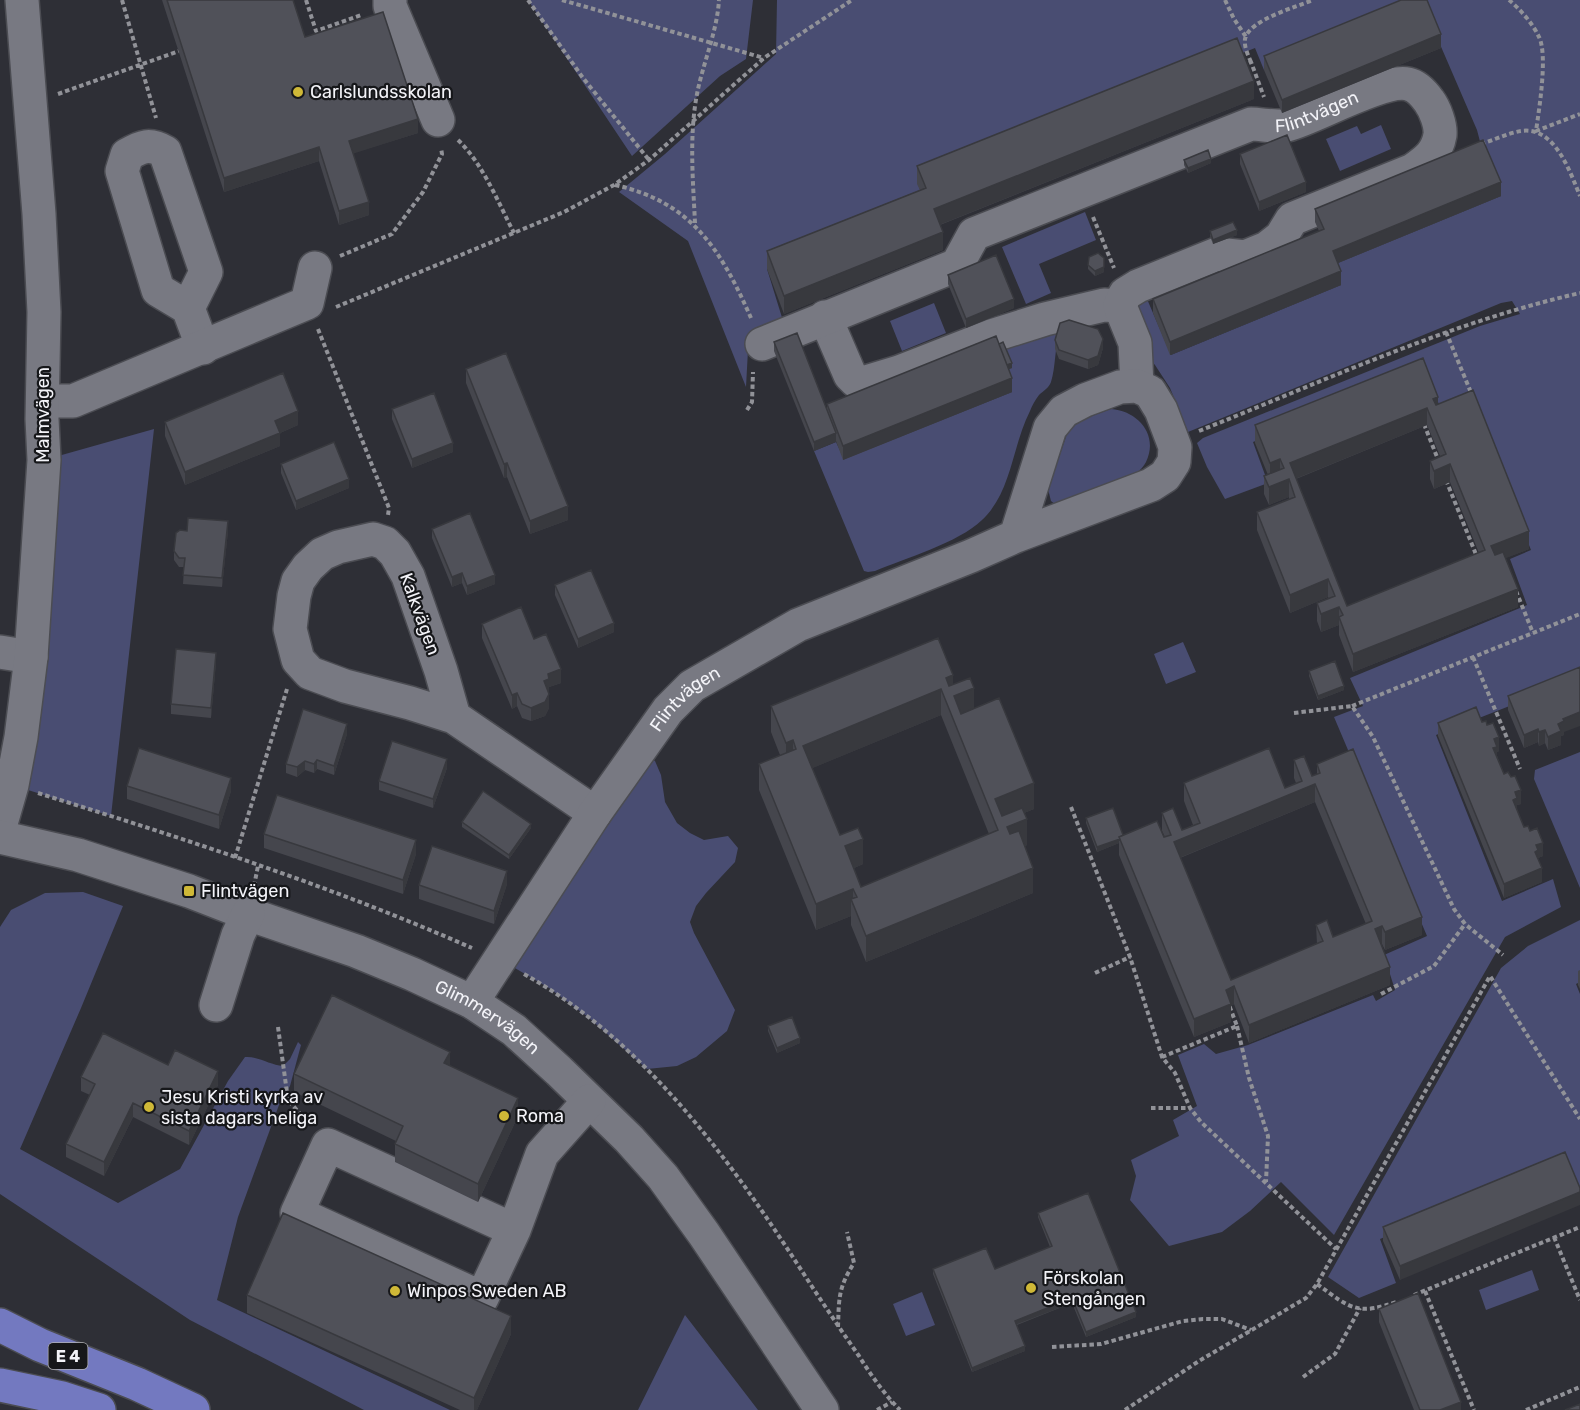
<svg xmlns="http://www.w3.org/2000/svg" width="1580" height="1410" font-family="Rubik,sans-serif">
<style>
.green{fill:#494d72}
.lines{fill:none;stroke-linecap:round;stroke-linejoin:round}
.minor-casing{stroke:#4b4c52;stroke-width:36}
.highway-casing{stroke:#4b4c52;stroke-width:36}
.path{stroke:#919298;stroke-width:4;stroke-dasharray:4.5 3;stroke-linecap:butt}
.minor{stroke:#787982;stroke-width:33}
.highway{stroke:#7379c0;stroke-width:33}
.wall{fill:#45464d;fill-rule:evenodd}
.shaded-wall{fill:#38393e}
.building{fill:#505159;stroke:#38393e;stroke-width:1.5;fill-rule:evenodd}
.poi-dot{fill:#cfb837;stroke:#16171a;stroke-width:2}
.labels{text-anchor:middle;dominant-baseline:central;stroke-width:4.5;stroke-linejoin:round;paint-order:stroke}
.shield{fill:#16171a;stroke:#b1b1b5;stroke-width:1.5}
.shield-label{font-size:16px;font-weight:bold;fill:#f3f3f8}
.poi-label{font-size:18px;fill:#f3f3f8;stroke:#16171a;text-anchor:start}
.street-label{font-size:18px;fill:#f3f3f8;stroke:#16171a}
</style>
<rect width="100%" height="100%" fill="#2e2f36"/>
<!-- green -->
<path class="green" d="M528,0H753L746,59L720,76L632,156Z
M777,0H1580V678L1436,735L1502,901L1553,879L1561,907L1505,937L1334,1235L1281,1182L1250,1211L1222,1232L1169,1246L1130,1200L1136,1176L1131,1160L1179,1136L1173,1120L1197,1106L1178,1055L1204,1044L1216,1054L1248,1045L1373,995L1376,1001L1395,990L1384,955L1427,936L1334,717L1363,706L1350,678L1527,605L1510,559L1531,550L1471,399L1441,409L1425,372L1253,442L1268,483L1225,499L1207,467L1197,443L1203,438L1480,326L1520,314L1512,301L1501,303L1188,432L1170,388L1155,365L1144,353L1135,303L1147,299L1171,355L1341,285L1333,265L1501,196L1483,153L1477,130L1423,5L1264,70L1255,48L918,184L926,206L767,269L784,324L748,350L746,387L688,241L619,192L665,154L776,54Z
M1381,125L1391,149L1340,171L1326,139L1357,126L1361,134Z
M1085,212L1096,240L1039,264L1051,293L1026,304L1002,247Z
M934,303L946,333L902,351L890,321Z
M1060,333C1054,350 1056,366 1051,382C1049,388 1043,391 1039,395C1035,400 1032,406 1030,411C1012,446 1012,492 982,520C958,543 906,558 875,571L868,572L864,571L814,451L836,442L844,459L1012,392L1003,347Z
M1111,409C1138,411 1159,435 1146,462C1144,466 1140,470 1137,473L1056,505L1051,501L1048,489L1068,431L1081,420Z
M154,429L111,816L12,785L44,460Z
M1183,642L1196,672L1166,684L1154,654Z
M639,750L655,761L661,775L665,802L677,823L690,833L704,840L728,836L738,848L735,862L706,893L696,906L690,922L694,933L735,1010L727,1031L696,1057L677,1066L647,1069L588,1017L549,988L501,960Z
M1580,752V888L1534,779L1535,770Z
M83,892L123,906L81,1008L20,1149L118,1203L180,1169L228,1081L245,1057C258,1056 270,1065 283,1066L290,1059L298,1042L301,1045L290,1086L279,1105L238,1217L217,1300L450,1410H364L190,1320L0,1194V927L11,910L45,893Z
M1580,920V982L1576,984L1580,994V1189L1567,1161L1380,1239L1396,1283L1359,1298L1328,1277L1501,968L1528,946Z
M1532,1270L1539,1290L1486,1310L1479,1290Z
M922,1292L935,1325L906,1336L893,1304Z
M685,1315L758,1410H638Z"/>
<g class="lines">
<!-- minor casing -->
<g class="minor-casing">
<g id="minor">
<path d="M390,0V6L438,120"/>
<path d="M188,308L206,272L165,152C150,143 142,146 127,155L122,171L158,290L188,308L203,348"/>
<path d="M825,317L850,375L856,381L866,382L899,372L991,336L1045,319L1104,305L1120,306"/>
<path id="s1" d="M762,344L957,265L974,234L1251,124C1262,124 1277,128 1287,125C1315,118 1383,78 1408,84C1417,86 1424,94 1429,101C1435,109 1441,125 1440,135C1437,153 1427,160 1413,170L1292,219L1281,237L1267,248L1245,257L1217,254L1138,286L1125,294L1120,306L1135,343L1137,386"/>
<path d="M43,401H73L307,303L315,268"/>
<path d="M0,652L31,657"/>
<path d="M454,717L441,671L408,576L395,553L385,543L373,539L338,547L322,554L308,567L298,581L294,596L290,629L298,660L310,673L345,686L410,703L454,717L595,813"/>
<path d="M0,827L12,785L21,737L31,657L44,460L42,419L44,312L39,214L22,0"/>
<path id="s2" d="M0,837L78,855L189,891L248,914L356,951L412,974L472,1002L514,1030L559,1071L629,1139L663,1177L704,1234L822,1410"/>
<path id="s3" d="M472,1002L595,813L668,710L692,686L798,625L971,556L1016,536L1050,428L1064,411L1085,400L1120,387L1137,386L1150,392L1161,410L1175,447L1174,462L1165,476L1151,485L1016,536"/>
<path d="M216,1005L238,935L248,914"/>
<path d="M514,1230L328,1145L297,1213L482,1298L514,1230L542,1154L589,1101"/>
</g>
</g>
<!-- highway casing -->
<g class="highway-casing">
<path id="highway" d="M0,1325L40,1345L137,1384L193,1410
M0,1385L62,1398L99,1410"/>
</g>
<!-- path -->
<path class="path" d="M122,0L156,118
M306,0L316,31L361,15
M528,0L583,78L649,160
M562,0L764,58
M1225,0L1234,19L1246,37
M1509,0C1520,9 1533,24 1539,37C1548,55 1539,110 1536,131L1580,114
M1251,62C1248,55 1244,47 1245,39C1249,20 1296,7 1313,0
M1242,66L1251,62L1264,97
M58,94L179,51
M458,140C483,164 498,202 514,233
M1481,144C1494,140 1508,133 1521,131C1555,126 1570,172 1580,196
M615,185C692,202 721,250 751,318
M1093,217L1114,268
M695,223C693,181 689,135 697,94C703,63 717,32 719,0
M340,256L392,234L423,192L442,154L441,148
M336,307L564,212L614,185L649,160L764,58L852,0
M318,329L389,508L388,515
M1446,332L1472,395
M747,410L752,402L753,372
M1424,424L1439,462
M1199,431C1324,381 1448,323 1580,293
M1446,480L1477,557
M1516,591L1533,633
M1473,657L1520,769
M1352,706L1580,614
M1294,713L1352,706L1373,737L1454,909L1465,924L1503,955
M38,793C185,839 331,886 472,948
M1071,807L1130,957L1162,1057L1175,1073L1190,1108L1201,1122L1336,1249
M235,858L287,689
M254,886L258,866
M1095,973L1130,957
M524,974C642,1040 726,1154 798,1265C818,1296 838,1326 859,1356C871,1375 884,1394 900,1410
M1381,994L1434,966L1465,924
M1237,1026L1249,1078L1268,1136L1266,1182
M278,1027L288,1100L309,1124
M1162,1057L1237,1026L1229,1005
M1151,1108H1190
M1554,1237L1580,1300
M1317,1284C1351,1309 1358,1316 1399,1301
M1425,1291L1474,1410
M1414,1295L1580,1227
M838,1327C839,1299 838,1288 854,1263L847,1232
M1052,1347L1101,1344L1183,1321L1203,1319H1222L1251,1330
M1303,1377L1335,1354L1360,1308
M877,1410L892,1402
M1125,1410L1199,1361L1306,1298L1317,1284L1490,976L1580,1119
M1526,1410L1580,1387"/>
<!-- minor -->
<use href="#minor" class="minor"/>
<!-- highway -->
<use href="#highway" class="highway"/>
</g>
<!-- wall -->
<path class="wall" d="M162,0H293L305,37L418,133L353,153L369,215L339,225L319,161L224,192Z
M1441,48L1282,113L1264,70V56Z
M1254,99L940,225L943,250L784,314L767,269V251L920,190L917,184V166Z
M1240,154L1306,192L1259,211L1240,164Z
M1184,160L1211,163L1188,173L1184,165Z
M1501,196L1338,263L1341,285L1170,355L1153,313V299L1319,231L1315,222V209Z
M1210,231L1237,235L1213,244L1210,236Z
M1088,265L1104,272L1095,276L1088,269Z
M948,275L1014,308L966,328L948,284Z
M1055,340L1103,348L1098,365L1088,369L1059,359L1055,349Z
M774,342L827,409V404L999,344L1012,368L1009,369L1012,392L843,460L836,441L814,451L774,351Z
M466,369L568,520L530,534L507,477L504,478L466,383Z
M1438,404L1529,549L1505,558L1518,607L1353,672L1339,635V625L1321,632L1317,621V603L1329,599L1328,597L1290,613L1257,530V512L1289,499V497L1269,505L1264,494V476L1268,475L1255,443V425ZM1427,425L1440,456L1430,461V479L1434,489L1450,482L1479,553L1347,606L1296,479Z
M392,409L453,452L412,468L392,419Z
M165,422L298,425L280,433V446L185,485L165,436Z
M281,464L349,488L296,510L281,473Z
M432,529L495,584L467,595L462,583L452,587L432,538Z
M187,531H228L222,587L183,584L184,567H179L174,560V551Z
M555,585L614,632L578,648L555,595Z
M482,624L561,683L549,687V708L545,716L531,721L522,718L517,706L512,709L482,638Z
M216,662L211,718L171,714V704Z
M1309,671L1344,690L1318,700L1309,676Z
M953,684L974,708L1034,809L1024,813L1027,845L1025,846L1033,893L866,962L851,925V916L816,930L759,790V764L780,755L771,732V706ZM941,715L989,834L861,887L854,868L863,864L840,835L812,768Z
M1508,696L1564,732V735L1561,736V745L1548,750L1545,743L1539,746L1538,742L1524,748L1508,710Z
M1482,722L1499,751L1497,752V756L1504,774L1521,804L1517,805V811L1524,827L1543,856L1538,858L1542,882L1504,898L1438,736V723Z
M347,734L334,775L317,769L314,773L305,770L297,777L286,773V764Z
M1294,760L1312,776L1317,775V764L1422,935L1385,950L1382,944V945L1390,985L1249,1043L1234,1004L1231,1006V1022L1194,1037L1119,855V843L1097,852L1086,823V818L1123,835L1164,837H1165L1162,831V813L1182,830L1193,825L1184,801V783L1285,788L1296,783L1294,778ZM1315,802L1366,924L1333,937L1316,925L1317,944L1231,980L1180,858Z
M447,768L433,808L379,790V781Z
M127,786L231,791L219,829L127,799Z
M462,822L531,828L509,859L462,827Z
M264,834L416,854L403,894L264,848Z
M507,884L494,924L419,899V885Z
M1580,970V989L1578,985V971Z
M768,1026L800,1043L777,1053L768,1031Z
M168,1065L218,1085L189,1145L133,1117L104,1176L66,1157V1144L90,1095L81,1091V1077Z
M450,1066L518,1116L478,1202L395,1162V1144L396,1141L294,1092V1074Z
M1565,1152L1400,1280L1383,1241V1227Z
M1038,1213L1136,1317L1086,1337L1072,1303L1017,1325L1025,1351L972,1372L933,1274V1269H995L1050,1247L1038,1217Z
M247,1295L511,1334L477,1410H460L247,1313Z
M1379,1309L1461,1410H1414L1379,1322Z"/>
<!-- shaded-wall -->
<path class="shaded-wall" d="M1441,34V48L1282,113V100Z
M1254,81V99L934,227V209Z
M418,119V133L349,155V141Z
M319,147V161L224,192V178Z
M1211,159V163L1188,173V168Z
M1306,182V192L1259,211V202Z
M1501,182V196L1333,265V251Z
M369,202V215L339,225V211Z
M1237,230V235L1213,244V240Z
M943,232V250L784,314V296Z
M1104,258V272L1095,276V271Z
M1341,271V285L1170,355V342Z
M1014,299V308L966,328V319Z
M1103,339V348L1098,365L1088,369V360Z
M1012,363V368L1004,371V366Z
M1012,378V392L843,460V446Z
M1438,397V415L1433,399Z
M1427,408V425L1290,481V463Z
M298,411V425L280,433V446L185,485V472L275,421Z
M836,433V442L814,451V442Z
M453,443V452L412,468V459Z
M1280,459V477L1270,481V463Z
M507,463V477L504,478V464Z
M1450,464V482L1434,489V471Z
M349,479V488L296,510V501Z
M1289,479V497L1269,505V487Z
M568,506V520L530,534V521Z
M228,521V531L222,587V578Z
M1529,531V549L1491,564V546Z
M462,573V583L452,587V577Z
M495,575V584L467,595V586Z
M1328,579V597L1290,613V595Z
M1518,589V607L1353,672V654Z
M1339,607V625L1321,632V614Z
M614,623V632L578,648V639Z
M216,653V662L211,718V708Z
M561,669V683L549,687V693L544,695V681L548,674Z
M953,675V701L946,678Z
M1344,686V690L1318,700V696Z
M974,688V714L954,722V696Z
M941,689V715L803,772V746Z
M517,693V706L512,709V695Z
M549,694V708L545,716L531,721V708Z
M1580,712V726L1564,732V735L1561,736V745L1548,750V737L1558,724L1563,719Z
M347,724V734L334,775V766Z
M1538,729V742L1524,748V735Z
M1545,730V743L1539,746V732Z
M1499,737V751L1497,752V760L1493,762L1494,739Z
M793,740V766L786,769V743Z
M447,759V768L433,808V799Z
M317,760V769L314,773V764Z
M305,761V770L297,777V767Z
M231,778V791L219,829V815Z
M1034,783V809L995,824V799Z
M1315,784V802L1174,860V842Z
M1521,790V804L1517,805V812L1513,800L1515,792Z
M1027,819V845L1007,853V827Z
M531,824V828L509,859V855Z
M863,839V864L845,872V846Z
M1119,839V843L1097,852V847Z
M416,840V854L403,894V880Z
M1543,843V856L1538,858V864L1535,852L1536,845Z
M1033,868V893L866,962V936Z
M1542,868V882L1504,898V884Z
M507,871V884L494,924V911Z
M853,889V906L851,899V916L816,930V904Z
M1422,917V935L1385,950V932Z
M1382,926V944L1375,947V929Z
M1390,967V985L1249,1043V1025Z
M1234,986V1004L1231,1006V1022L1194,1037V1019L1226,990Z
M800,1038V1043L777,1053V1048Z
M450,1052V1070L444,1063Z
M218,1071V1085L189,1145V1131Z
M518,1098V1116L478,1202V1184Z
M133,1103V1117L104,1176V1162Z
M1580,1192V1205L1400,1280V1266Z
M1072,1298V1303L1015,1325V1321Z
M1136,1312V1317L1086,1337V1332Z
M511,1316V1334L477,1410H474V1398Z
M1025,1346V1351L972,1372V1368Z
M1461,1402V1410H1440Z"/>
<!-- building -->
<path class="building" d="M167,0H293L305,37L383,12L418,119L349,141L369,202L339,211L319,147L224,178Z
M1401,0H1427L1441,34L1282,100L1264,56Z
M1237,38L1254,81L934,209L943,232L784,296L767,251L926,188L917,166Z
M1287,135L1306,182L1259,202L1240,154Z
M1483,140L1501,182L1333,251L1341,271L1170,342L1153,299L1324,229L1315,209Z
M1208,150L1211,159L1188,168L1184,160Z
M1233,222L1237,230L1213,240L1210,231Z
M1098,253L1104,258V267L1095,271L1088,265L1089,257Z
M996,255L1014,299L966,319L948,275Z
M1069,320L1098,329L1103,339L1098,356L1088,360L1059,350L1055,340L1060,323Z
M797,333L836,433L814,442L774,342Z
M996,336L1012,378L843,446L827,404Z
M1003,342L1012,363L1007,365L999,344Z
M506,353L568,506L530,521L507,463L504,464L466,369Z
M1423,358L1438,397L1433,399L1436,405L1473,390L1529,531L1491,546L1495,555L1503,552L1518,589L1353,654L1339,617L1343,615L1339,607L1321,614L1317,603L1335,596L1328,579L1290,595L1257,512L1295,497L1289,479L1269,487L1264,476L1284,468L1280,459L1270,463L1255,425ZM1427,408L1446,454L1430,461L1434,471L1450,464L1485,550L1347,606L1290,463Z
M283,373L298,411L275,421L280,433L185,472L165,422Z
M434,393L453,443L412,459L392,409Z
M334,442L349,479L296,501L281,464Z
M470,513L495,575L467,586L462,573L452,577L432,529Z
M188,518L228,521L222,578L183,575L185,558H179L174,551L176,533L180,530L187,531Z
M591,570L614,623L578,639L555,585Z
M521,607L534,639L546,634L561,669L548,674L549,679L544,681L549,694L545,702L531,708L522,704L517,693L512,695L482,624Z
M938,638L953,675L946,678L949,686L970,678L974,688L954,696L961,714L999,698L1034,783L995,799L1002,816L1022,808L1027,819L1007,827L1010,834L1019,831L1033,868L866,936L851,899L857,897L853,889L816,904L759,764L796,749L793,740L786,743L771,706ZM941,689L998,830L861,887L845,846L863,839L858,828L840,835L803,746Z
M176,649L216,653L211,708L171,704Z
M1335,661L1344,686L1318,696L1309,671Z
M1580,667V712L1563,719L1564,721L1558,724L1561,731L1548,737L1545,730L1539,732L1538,729L1524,735L1508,696Z
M1476,707L1482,722L1486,721L1487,725L1493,723L1499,737L1494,739L1497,747L1493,748L1504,774L1508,772L1511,777L1515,776L1521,790L1515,792L1517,798L1513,800L1524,827L1528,826L1530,831L1537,828L1543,843L1536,845L1538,850L1535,852L1542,868L1504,884L1438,723Z
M303,709L347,724L334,766L317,760L314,764L305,761L297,767L286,764Z
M392,741L447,759L433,799L379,781Z
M139,748L231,778L219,815L127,786Z
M1269,748L1285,788L1302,781L1294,760L1304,756L1312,776L1320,773L1317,764L1353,749L1422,917L1385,932L1382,926L1375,929L1390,967L1249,1025L1234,986L1226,990L1231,1004L1194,1019L1119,837L1157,821L1164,837L1171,835L1162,813L1173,808L1182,830L1200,823L1184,783ZM1315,784L1372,921L1333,937L1327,920L1316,925L1323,941L1231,980L1174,842Z
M483,791L531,824L509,855L462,822Z
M277,795L416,840L403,880L264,834Z
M1113,808L1123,835L1119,837L1120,839L1097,847L1086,818Z
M432,846L507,871L494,911L419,885Z
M332,995L450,1052L444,1063L518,1098L478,1184L395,1144L403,1126L294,1074Z
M792,1017L800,1038L777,1048L768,1026Z
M103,1033L168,1065L175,1050L218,1071L189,1131L133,1103L104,1162L66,1144L95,1084L81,1077Z
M1565,1152L1580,1188V1192L1400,1266L1383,1227Z
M1088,1193L1136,1312L1086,1332L1072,1298L1015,1321L1025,1346L972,1368L933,1269L986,1248L995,1269L1052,1246L1038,1213Z
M283,1213L511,1316L474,1398L247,1295Z
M1418,1293L1461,1402L1440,1410H1420L1379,1309Z
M1580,1404V1410H1565Z"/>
<!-- markers -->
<g class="poi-dot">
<circle cx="298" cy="92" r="6"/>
<rect x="183" y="885" width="12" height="12" rx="3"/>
<circle cx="149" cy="1107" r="6"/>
<circle cx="504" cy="1116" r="6"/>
<circle cx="1031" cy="1288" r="6"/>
<circle cx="395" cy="1291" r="6"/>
</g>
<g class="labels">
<!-- shield labels -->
<rect class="shield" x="48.5" y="1343" width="39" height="26" rx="4.5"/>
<g class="shield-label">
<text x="68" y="1356">E 4</text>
</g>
<!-- poi labels -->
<g class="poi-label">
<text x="310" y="92">Carlslundsskolan</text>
<text x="201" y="891">Flintvägen</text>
<text x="161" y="1097">Jesu Kristi kyrka av<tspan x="161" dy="21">sista dagars heliga</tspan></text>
<text x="516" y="1116">Roma</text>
<text x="1043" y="1278">Förskolan<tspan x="1043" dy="21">Stengången</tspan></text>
<text x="407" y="1291">Winpos Sweden AB</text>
</g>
<!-- street labels -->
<g class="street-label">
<text stroke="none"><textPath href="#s1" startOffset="612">Flintvägen</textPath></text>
<text transform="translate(43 415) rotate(-90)">Malmvägen</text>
<text transform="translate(420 614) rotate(70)">Kalkvägen</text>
<text stroke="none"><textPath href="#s3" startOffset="372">Flintvägen</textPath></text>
<text stroke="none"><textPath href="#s2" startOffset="522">Glimmervägen</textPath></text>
</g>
</g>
</svg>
